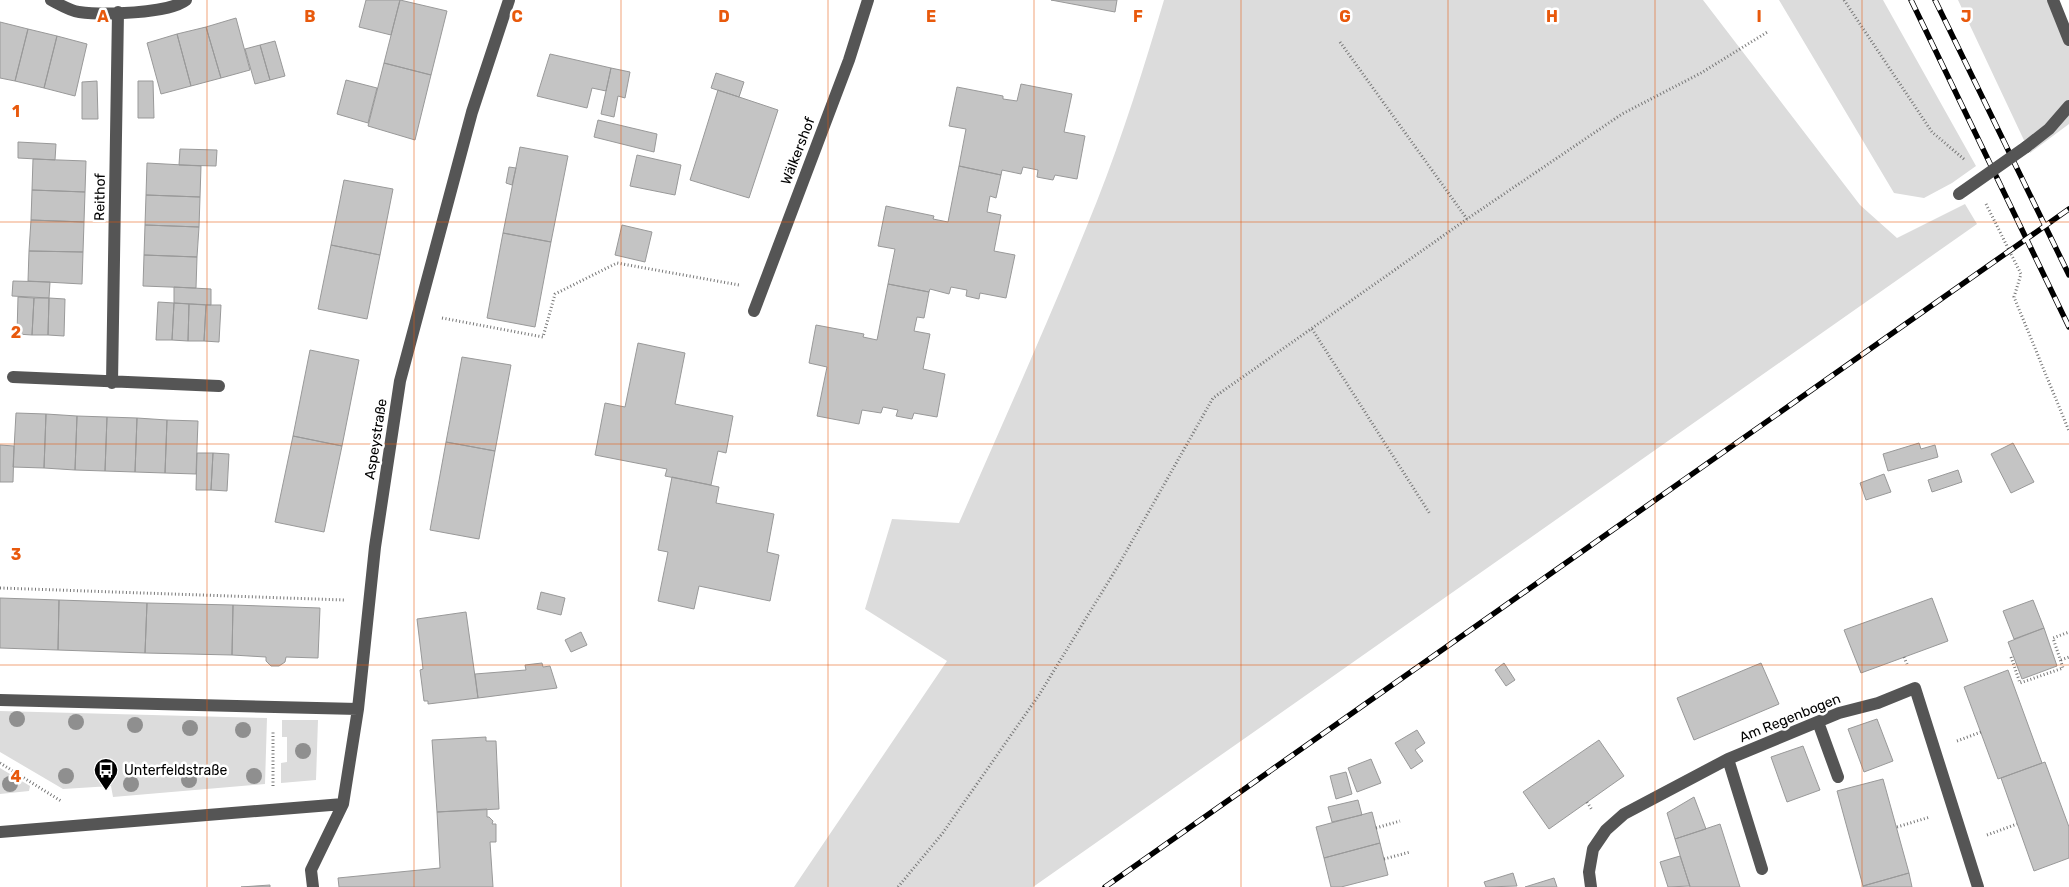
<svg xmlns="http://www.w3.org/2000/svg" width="2069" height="887" font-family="Rubik,sans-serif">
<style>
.green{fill:#dcdcdc}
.building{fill:#c4c4c4;stroke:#999}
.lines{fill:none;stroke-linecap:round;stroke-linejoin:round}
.path{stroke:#777;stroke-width:3;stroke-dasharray:1 2.5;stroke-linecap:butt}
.minor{stroke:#555;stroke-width:12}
.rail-casing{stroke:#000;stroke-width:5.5}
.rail{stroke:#fff;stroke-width:4;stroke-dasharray:11;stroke-linecap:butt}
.minor-bridge{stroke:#555;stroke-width:12}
.tree{fill:#8f8f8f}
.grid{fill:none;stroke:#e8590c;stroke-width:1;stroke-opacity:0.55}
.labels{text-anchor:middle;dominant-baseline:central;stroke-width:5;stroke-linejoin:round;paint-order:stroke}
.street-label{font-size:14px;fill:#000;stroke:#fff}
.poi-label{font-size:14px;fill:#000;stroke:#fff;text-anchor:start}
.grid-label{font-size:16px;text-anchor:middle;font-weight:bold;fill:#e8590c;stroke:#fff;stroke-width:5;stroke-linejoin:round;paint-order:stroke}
</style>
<rect width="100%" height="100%" fill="#fff"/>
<!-- green -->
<path class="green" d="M1164,0H1703L1860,205L1897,238L1965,204L1977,224L1033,887H794L947,661L865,609L892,519L959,523C1006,416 1054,309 1097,201C1123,135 1144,67 1164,0Z
M1779,0H1883L1976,166L1952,183L1924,198L1894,193Z
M1958,0H2051L2069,29V124L2030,153Z
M0,711L267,718L265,784L113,797L111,786L63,789L0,752Z
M282,720H318L316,780L281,783V763L287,762V737H282Z
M0,768L30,786L29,791L0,794Z"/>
<!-- building -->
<path class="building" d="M366,0H400L391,35L359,27Z
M400,0L447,11L431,75L384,63Z
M1051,0H1117L1115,12Z
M236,18L250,70L221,78L206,27Z
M0,22L28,29L15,81L0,78Z
M206,27L221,78L191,86L177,34Z
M28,29L57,36L44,88L15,81Z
M177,34L191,86L161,94L147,43Z
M57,36L87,44L75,96L44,88Z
M275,41L285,76L270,80L260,45Z
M260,45L270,80L255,84L245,49Z
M550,54L611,68L606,91L592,88L587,108L537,96Z
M384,63L431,75L415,140L368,126Z
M611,68L630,72L625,98L618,96L614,117L601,114Z
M716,73L744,82L739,97L711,88Z
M346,80L377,88L368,123L337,114Z
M97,81L98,119H82V82Z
M138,81H153L154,118H138Z
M1021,84L1072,94L1064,132L1085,136L1077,179L1055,175L1053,180L1037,177L1038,170L1023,167L1021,174L1002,170L1001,175L959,166L966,129L949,126L957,87L1003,96V99L1017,101Z
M718,90L778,110L749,198L690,180Z
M598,120L657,134L654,152L594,137Z
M18,142L56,144L55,160L18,158Z
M520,147L568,156L551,242L503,233Z
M180,149L217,150L216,166L179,165Z
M637,155L681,165L675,195L630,186Z
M33,159L86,161L85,192L32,190Z
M147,163L201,166L200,197L146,195Z
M959,166L1001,175L996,198L990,196L987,212L1001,215L994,251L1015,255L1006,298L980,293L979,299L966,296L967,290L951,287L949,294L930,289L929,292L888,284L895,249L878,246L886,206L934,216L933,219L948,222Z
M509,167L516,168L512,185L506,183Z
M344,180L393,189L380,255L331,245Z
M32,190L85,192L84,222L31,220Z
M146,195L200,197L199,227L145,225Z
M31,220L84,222L83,252L29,251Z
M145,225L199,227L197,257L144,255Z
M622,225L652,232L645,262L615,255Z
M503,233L551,242L535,327L487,318Z
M331,245L380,255L367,319L318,309Z
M29,251L83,252L82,284L28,281Z
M144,255L197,257L196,288L143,286Z
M13,281L50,282L49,298L12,296Z
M888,284L929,292L924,318L917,317L914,331L930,334L923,369L945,374L937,417L914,413L912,419L896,416L898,410L883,407L881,413L862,410L859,424L817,416L827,367L809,363L816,325L864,334L863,337L877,340Z
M174,287L211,289V305L174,303Z
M18,297L34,298L32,335L17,334Z
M34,298H49L48,335H32Z
M49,298L65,299L64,336L48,335Z
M158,302L174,303L172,340H156Z
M174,303L189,304L188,341L172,340Z
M189,304L206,305L204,341H188Z
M206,305H221L219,342L204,341Z
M638,343L685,353L675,404L733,416L726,453L718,451L711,485L665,476L667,469L595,455L605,403L625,407Z
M310,350L359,360L342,446L293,436Z
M462,357L511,365L495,451L446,442Z
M16,413L46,414L44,468L13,467Z
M46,414L77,416L75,470L44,468Z
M77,416L107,417L105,471L75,470Z
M107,417L137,418L135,472L105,471Z
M137,418L167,420L165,473L135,472Z
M167,420L198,421L196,474L165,473Z
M293,436L342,446L324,532L275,522Z
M446,442L495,451L479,539L430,530Z
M1919,443L1921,449L1935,445L1938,457L1888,471L1883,454Z
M2013,443L2034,482L2011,493L1991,454Z
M0,445L14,446L13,482H0Z
M197,453H213L211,490H196Z
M213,453L229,454L227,491L211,490Z
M1958,470L1962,482L1932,492L1928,480Z
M1884,474L1891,492L1866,500L1860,483Z
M672,477L719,487L716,503L774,514L767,552L779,555L770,601L699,586L694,609L658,601L668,552L658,550Z
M541,592L565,598L561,615L537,609Z
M0,598L59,600L58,650L0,648Z
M1932,598L1948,641L1861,673L1844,630Z
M59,600L147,603L145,653L58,650Z
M2033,600L2044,628L2014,639L2003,611Z
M147,603L233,605L232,655L145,653Z
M233,605L320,608L318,658L286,657L285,662L279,666H271L266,661V657L232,655Z
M466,612L478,698L428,704V701H424L420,670L423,669L417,619Z
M2044,628L2057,666L2022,679L2008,642Z
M581,632L587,645L571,652L565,640Z
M542,663L543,667L550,666L557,688L478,698L475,674L526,670L525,665Z
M1504,663L1515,680L1506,686L1495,670Z
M1761,663L1779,704L1694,740L1677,698Z
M2008,670L2042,763L1998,779L1964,687Z
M1877,719L1893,761L1864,772L1848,729Z
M1417,730L1425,743L1415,750L1423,761L1411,769L1395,743Z
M486,737V741H496L499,809L437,812L432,740Z
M1599,740L1624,776L1549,829L1523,792Z
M1803,746L1820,790L1787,802L1771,757Z
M1371,759L1381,783L1357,792L1348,768Z
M2045,762L2069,827V858L2034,871L2001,778Z
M1346,772L1352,794L1336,799L1330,776Z
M1883,779L1909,873L1863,886L1837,791Z
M1694,797L1706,829L1675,839L1667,813Z
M1358,800L1362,815L1332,822L1328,807Z
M487,809V817H489L493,821L492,824H496V842H490L493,887H339L338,878L440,868L437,812Z
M1372,812L1380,843L1324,858L1316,827Z
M1720,824L1740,887H1690L1675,839Z
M1380,843L1388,875L1341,887H1331L1324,858Z
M1680,856L1690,886L1668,887L1660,862Z
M1513,873L1517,886L1486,887L1484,882Z
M1909,873L1912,887H1863V886Z
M1554,878L1557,887H1525Z
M270,885V887H241Z"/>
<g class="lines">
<!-- path -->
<path class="path" d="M1844,0L1932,132L1965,160
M1340,42L1467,219
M1986,204L2021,274L2014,297L2069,431
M442,318L543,337L555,294L617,263L739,285
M1312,329L1430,514
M0,588L344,600
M1904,657L1907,664
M2011,657L2020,683L2063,668L2053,638L2069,632
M2061,660L2069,657
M1957,741L1981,732
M0,763L61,801
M273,786V732
M1587,802L1592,810
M1897,827L1930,817
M1376,828L1400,821
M1987,835L2017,824
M1384,859L1410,852
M898,887L942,834L1039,695L1118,566L1213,398L1467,219L1622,114L1701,73L1769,31"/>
<!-- minor -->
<path class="minor" d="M51,0C59,4 70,11 79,12C102,15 168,14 186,0
M2053,0L2069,40
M2026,147L2049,129L2069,106
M754,311L849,60L868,0
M13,377L219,386
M112,383L118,12
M0,700L358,709
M1818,722L1838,777
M1728,759L1762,869
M0,832L343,804
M313,887L311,870L343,804L358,709L375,547L400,381L472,112L509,0
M1591,887L1589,872L1593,849L1606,830L1624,814L1728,759L1839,713L1878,703L1915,688L1978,887"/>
<!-- rail casing -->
<g class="rail-casing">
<path id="rail" d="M1911,0L2069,327
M1935,0L2069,275
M1105,887L2069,209"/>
</g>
<!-- rail -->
<use href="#rail" class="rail"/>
<!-- minor-bridge -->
<path class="minor-bridge" d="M1959,194L2026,147"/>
</g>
<!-- trees -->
<g class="tree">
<circle cx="17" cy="719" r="8"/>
<circle cx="76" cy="722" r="8"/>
<circle cx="135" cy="725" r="8"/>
<circle cx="190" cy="728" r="8"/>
<circle cx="243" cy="730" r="8"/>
<circle cx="303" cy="751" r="8"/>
<circle cx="66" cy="776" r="8"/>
<circle cx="254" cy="776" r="8"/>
<circle cx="189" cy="780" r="8"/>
<circle cx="10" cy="784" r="8"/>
<circle cx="131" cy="784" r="8"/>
</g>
<!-- grid -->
<path class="grid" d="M207,0V887M414,0V887M621,0V887M828,0V887M1034,0V887M1241,0V887M1448,0V887M1655,0V887M1862,0V887M0,222H2069M0,444H2069M0,665H2069"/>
<!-- icons -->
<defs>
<g id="bus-pin" transform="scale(1.25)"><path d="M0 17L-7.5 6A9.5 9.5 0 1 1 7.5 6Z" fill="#000" stroke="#fff"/><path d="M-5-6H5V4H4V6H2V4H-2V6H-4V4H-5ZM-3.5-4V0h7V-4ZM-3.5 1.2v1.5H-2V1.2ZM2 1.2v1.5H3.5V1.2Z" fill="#fff"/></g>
</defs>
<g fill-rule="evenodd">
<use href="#bus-pin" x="106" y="770"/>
</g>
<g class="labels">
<!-- street labels -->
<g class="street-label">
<text transform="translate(798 151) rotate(-69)">Wälkershof</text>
<text transform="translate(100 197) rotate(-89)">Reithof</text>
<text transform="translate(376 439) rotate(-81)">Aspeystraße</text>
<text transform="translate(1790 718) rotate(-22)">Am Regenbogen</text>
</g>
<!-- poi labels -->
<g class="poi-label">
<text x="124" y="770">Unterfeldstraße</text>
</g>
</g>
<g class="grid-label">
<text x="103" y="22">A</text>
<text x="310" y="22">B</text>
<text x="517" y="22">C</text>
<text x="724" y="22">D</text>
<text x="931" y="22">E</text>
<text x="1138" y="22">F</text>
<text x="1345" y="22">G</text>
<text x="1552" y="22">H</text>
<text x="1759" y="22">I</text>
<text x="1966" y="22">J</text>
<text x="16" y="117">1</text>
<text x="16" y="338">2</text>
<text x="16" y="560">3</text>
<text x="16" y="782">4</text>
</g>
</svg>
